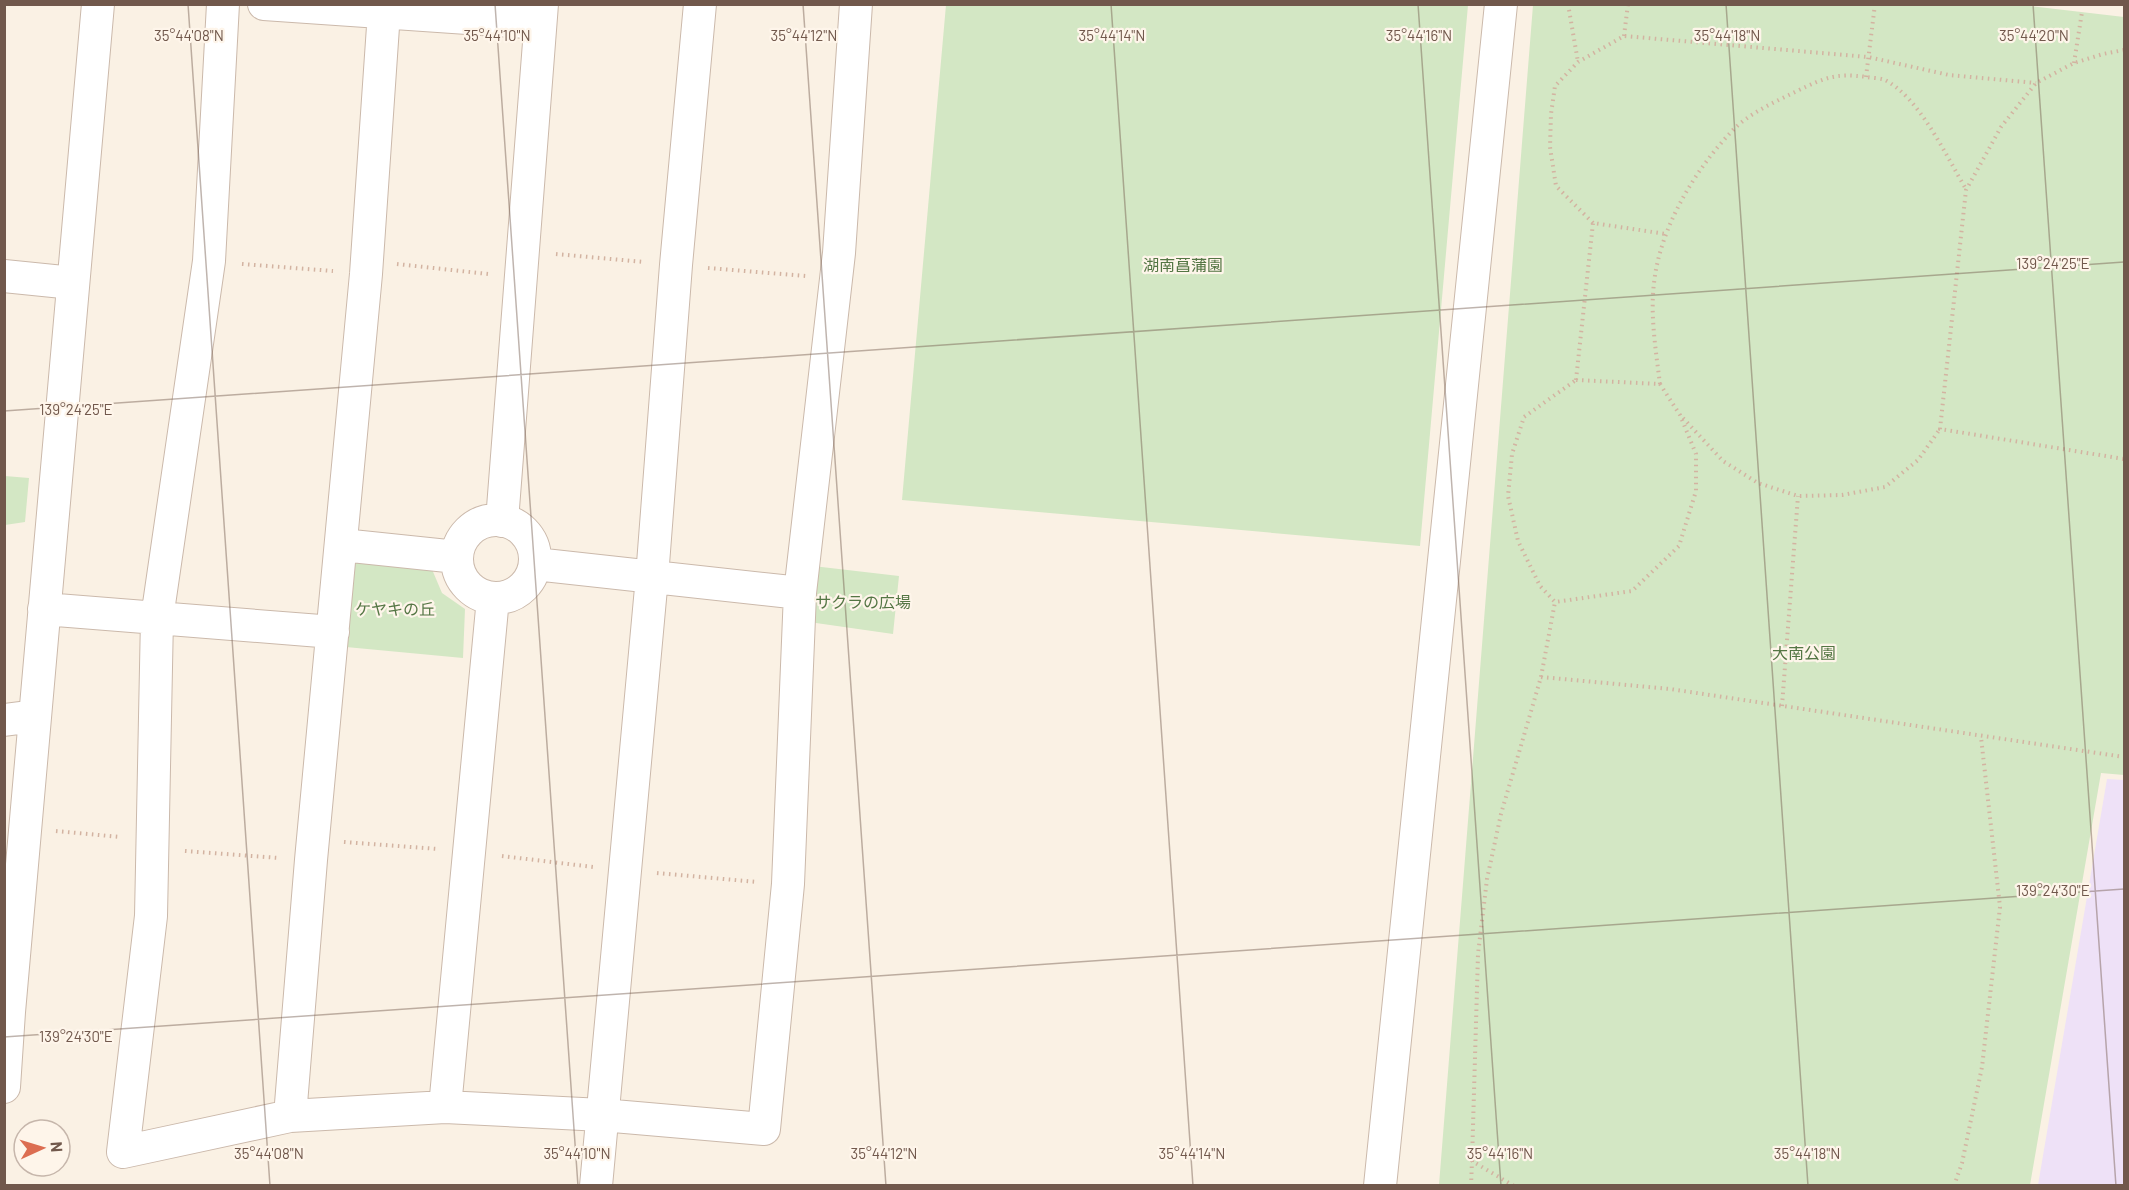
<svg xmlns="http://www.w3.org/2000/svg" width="2129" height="1190" font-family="Barlow,'Noto Sans JP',sans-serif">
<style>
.education{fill:#eee1f7}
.green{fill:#d3e7c4}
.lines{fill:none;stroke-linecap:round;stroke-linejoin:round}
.minor-casing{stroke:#cbb9ab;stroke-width:34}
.path{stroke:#d3b3a1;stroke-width:4;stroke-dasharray:1.5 4.5;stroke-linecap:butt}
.minor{stroke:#fff;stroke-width:32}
.ticks{fill:none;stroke:#71584c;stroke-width:1.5;stroke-opacity:0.45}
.labels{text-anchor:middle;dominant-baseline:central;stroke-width:4.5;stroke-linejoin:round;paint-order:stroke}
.park-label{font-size:16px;fill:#547644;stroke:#fef5ea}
.ticks-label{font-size:15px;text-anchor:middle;fill:#71584c;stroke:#fef5ea;stroke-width:4.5;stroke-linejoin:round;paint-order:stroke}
</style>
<rect width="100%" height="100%" fill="#faf1e4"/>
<!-- education -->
<path class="education" d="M2107,779L2124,780V1185H2038Z"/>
<!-- green -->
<path class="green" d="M2012,4L2124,17V775L2101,773L2030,1185H1439L1533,5Z
M946,5H1468L1420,546L902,500Z
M5,476L29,478L25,522L5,525Z
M353,559L431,567L442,593L465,609L463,658L346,647Z
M813,566L899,576L893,634L809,622Z"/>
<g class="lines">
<!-- minor casing -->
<g class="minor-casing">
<path id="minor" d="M223,4L209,261L157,618L151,916L123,1152L290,1116L445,1107L602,1115L764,1129L788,884L800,593L839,253L856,4
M264,4L540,23
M4,276L73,283
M457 559a39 39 0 1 1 78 0a39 39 0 1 1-78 0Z
M502,521L542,4
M342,545L457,557
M535,564L800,593
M44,609L333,632
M4,720L35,716
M4,1087L9,1012L98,4
M445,1107L493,598
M290,1116L311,860L366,274L384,12
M596,1186L652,577L676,265L700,4
M1380,1186L1501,4"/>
</g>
<!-- path -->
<path class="path" d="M1568,4L1578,62
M1624,36L1628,4
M2124,50L2103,54L2074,63L2036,83L2001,127L1966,190L1940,429L2124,459
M2074,63L2082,12
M1866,77L1875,4
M1593,223L1556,186L1550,147L1551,114L1555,86L1578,62L1624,36L1868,57L1949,75L2036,83
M556,254L644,262
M242,264L333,271
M397,264L488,274
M708,268L806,276
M1576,380L1660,384L1680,415L1696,454V491L1679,546L1632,591L1555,602L1540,586L1518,541L1508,496L1512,454L1524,417Z
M1576,380L1593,223L1666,234
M1660,384C1656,352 1650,315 1654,283C1660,228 1694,171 1732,131C1749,113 1775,102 1797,91C1826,77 1836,73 1867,77C1872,78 1880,78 1885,80C1920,98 1946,156 1966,189
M1683,418L1723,461L1758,483L1798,496L1842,495L1885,487L1918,460L1940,429
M1541,677L1670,689L2124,757
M1782,706L1798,496
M56,831L120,837
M344,842L438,849
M185,851L279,858
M502,856L593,867
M657,873L757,882
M1472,1161L1478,954L1487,879L1501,814L1541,677L1555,602
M1471,1186L1472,1161L1514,1186
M1954,1186L1962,1163L1982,1067L2000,907L1981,737"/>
<!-- minor -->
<use href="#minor" class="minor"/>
</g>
<!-- ticks -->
<path class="ticks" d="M188,4L270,1186M495,4L578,1186M803,4L886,1186M1111,4L1193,1186M1418,4L1501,1186M1726,4L1808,1186M2033,4L2116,1186M4,411L2124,262M4,1037L2124,889"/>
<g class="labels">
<!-- park labels -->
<g class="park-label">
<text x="1183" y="264">湖南菖蒲園</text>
<text x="863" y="601">サクラの広場</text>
<text x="395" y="608">ケヤキの丘</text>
<text x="1804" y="652">大南公園</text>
</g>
</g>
<g class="ticks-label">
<text x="189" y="41">35°44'08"N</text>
<text x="497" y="41">35°44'10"N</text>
<text x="804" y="41">35°44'12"N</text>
<text x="1112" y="41">35°44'14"N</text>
<text x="1419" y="41">35°44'16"N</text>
<text x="1727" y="41">35°44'18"N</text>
<text x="2034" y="41">35°44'20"N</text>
<text x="2053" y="269">139°24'25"E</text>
<text x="76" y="415">139°24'25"E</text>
<text x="2053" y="896">139°24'30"E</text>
<text x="76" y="1042">139°24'30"E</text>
<text x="269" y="1159">35°44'08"N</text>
<text x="577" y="1159">35°44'10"N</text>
<text x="884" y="1159">35°44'12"N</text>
<text x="1192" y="1159">35°44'14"N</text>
<text x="1500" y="1159">35°44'16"N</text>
<text x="1807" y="1159">35°44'18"N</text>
</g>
<!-- border -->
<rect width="2129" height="1190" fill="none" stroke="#71584c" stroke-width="12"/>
<!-- north arrow -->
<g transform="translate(42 1148) rotate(86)"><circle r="28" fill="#fef5ea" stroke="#c6b6ab" stroke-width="1.5"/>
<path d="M0-4.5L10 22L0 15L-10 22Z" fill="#dc6d51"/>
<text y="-9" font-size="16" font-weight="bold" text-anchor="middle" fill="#71584c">N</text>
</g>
</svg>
